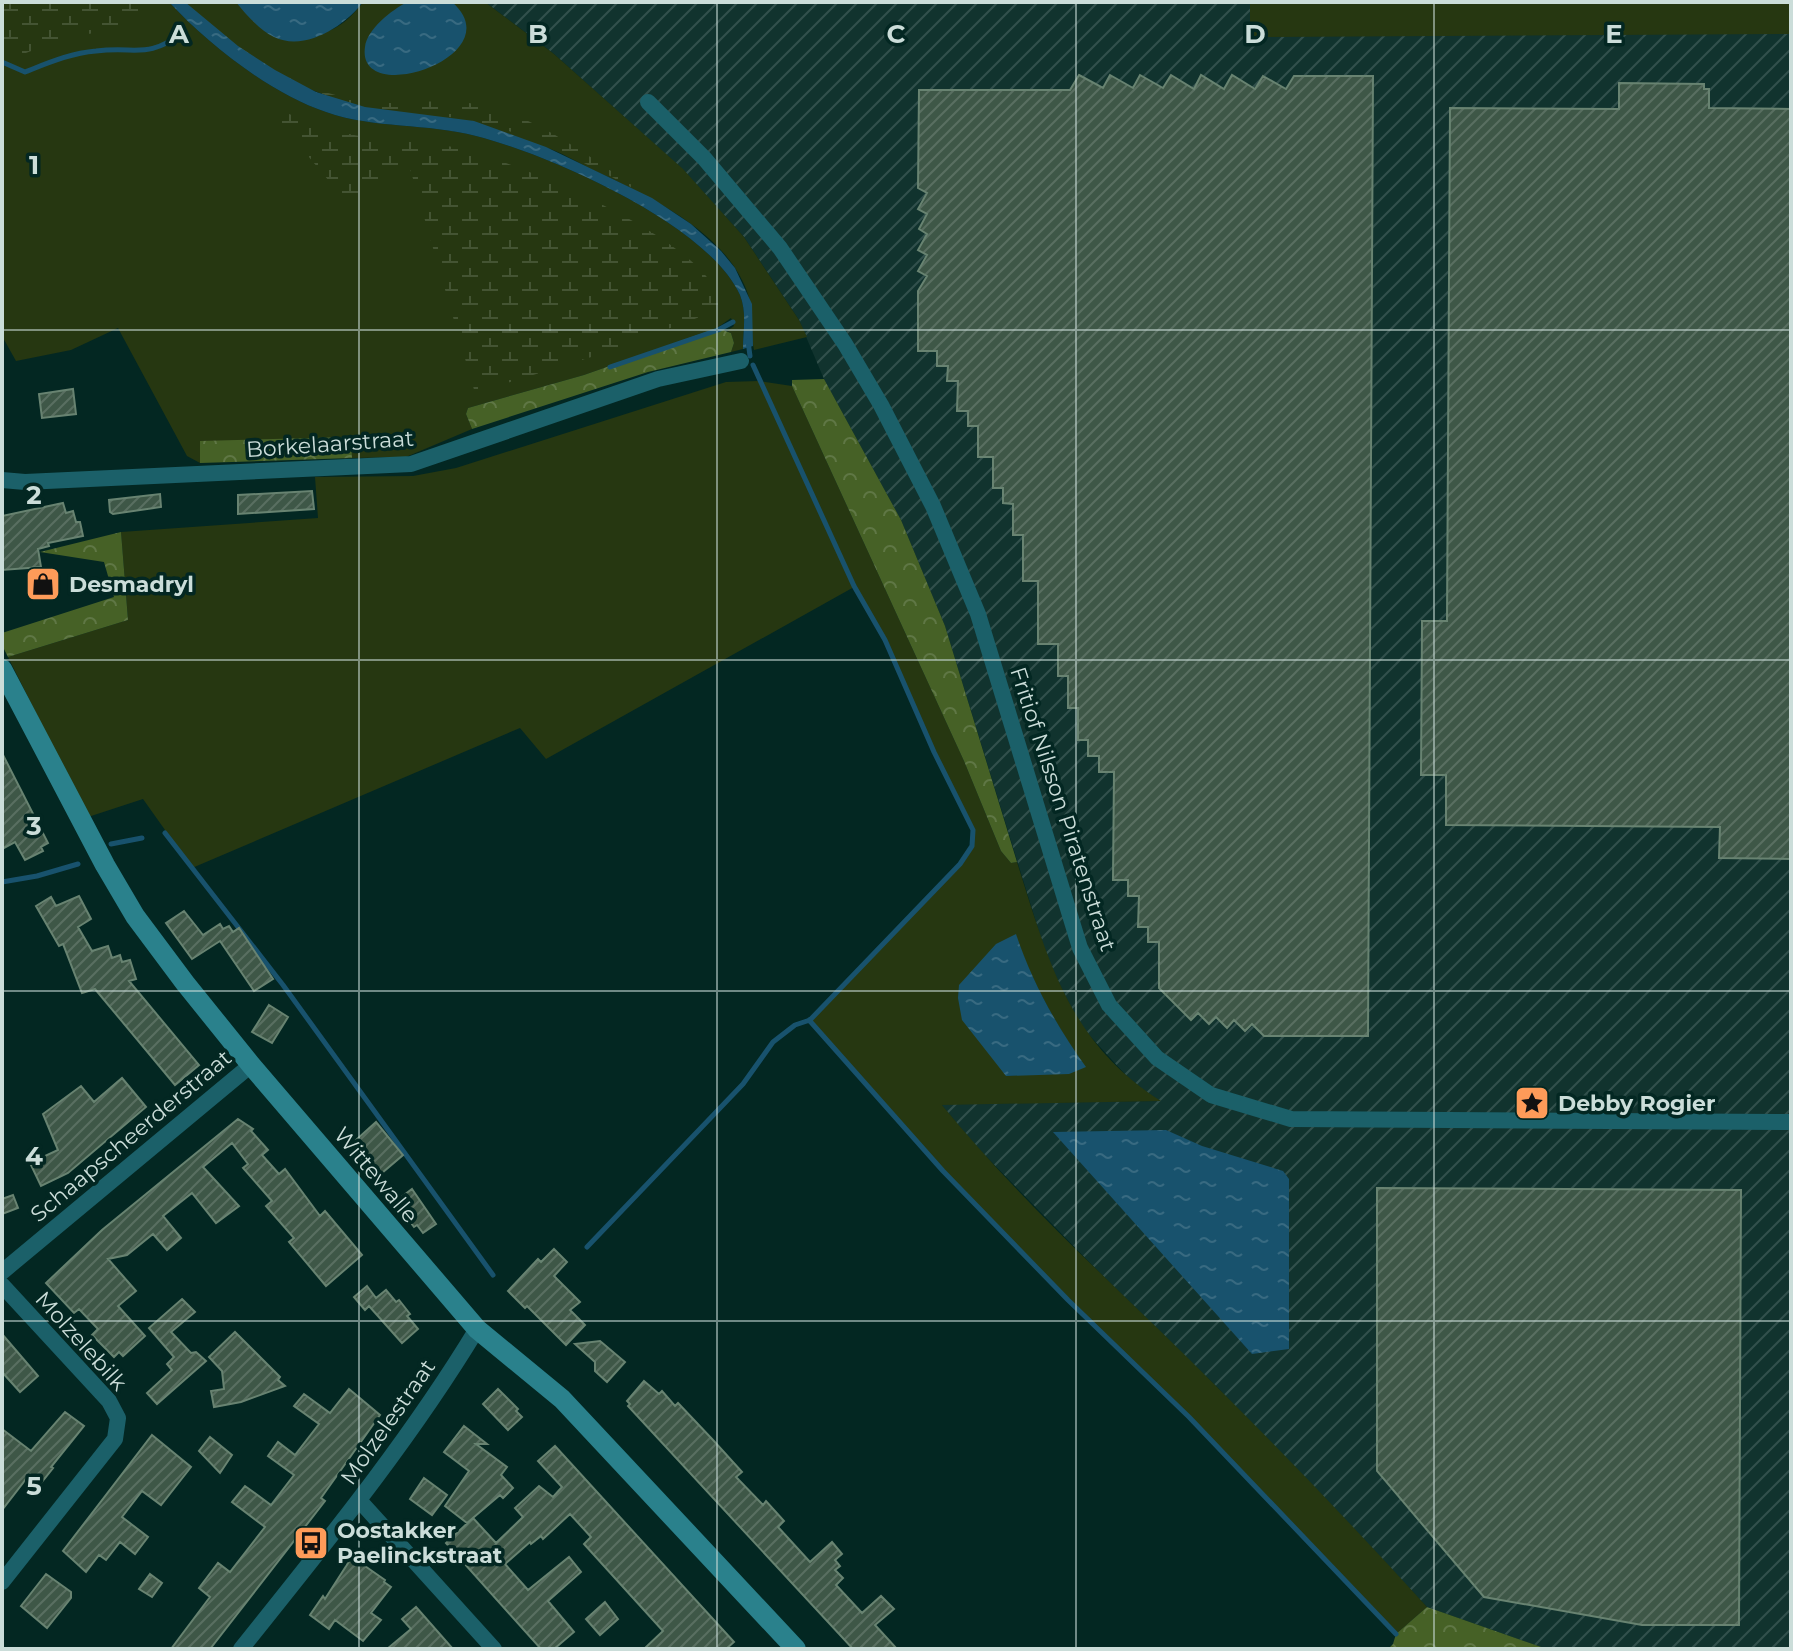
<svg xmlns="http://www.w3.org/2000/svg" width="1793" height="1651" font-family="Montserrat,sans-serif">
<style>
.industrial{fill:url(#industrial-furrows)}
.green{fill:#263711;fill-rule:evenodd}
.forest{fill:url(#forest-crowns)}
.wetland{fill:url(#wetland-marsh)}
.water{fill:url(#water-ripples)}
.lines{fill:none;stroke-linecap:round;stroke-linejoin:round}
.stream{stroke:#18526d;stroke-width:5}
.building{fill:url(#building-hatch);stroke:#688371;stroke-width:2}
.street{stroke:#1b6069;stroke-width:16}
.secondary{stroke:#2a818c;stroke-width:20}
.grid{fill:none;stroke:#cbddd9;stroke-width:2;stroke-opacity:0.55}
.labels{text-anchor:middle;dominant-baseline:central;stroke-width:7;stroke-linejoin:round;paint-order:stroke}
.street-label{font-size:22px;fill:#cbddd9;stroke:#032722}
.poi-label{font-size:22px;font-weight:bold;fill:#cbddd9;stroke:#032722;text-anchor:start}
.grid-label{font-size:26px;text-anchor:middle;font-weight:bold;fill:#cbddd9;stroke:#032722;stroke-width:7;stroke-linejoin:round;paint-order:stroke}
</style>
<defs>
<pattern id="industrial-furrows" width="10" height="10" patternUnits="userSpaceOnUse" patternTransform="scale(2)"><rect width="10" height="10" fill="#11332e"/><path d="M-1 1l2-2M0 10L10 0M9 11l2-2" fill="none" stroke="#32504c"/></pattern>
<pattern id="forest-crowns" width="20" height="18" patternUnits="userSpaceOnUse" patternTransform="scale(2)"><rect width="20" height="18" fill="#466126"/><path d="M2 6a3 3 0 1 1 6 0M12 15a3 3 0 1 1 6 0" fill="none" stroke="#5f7745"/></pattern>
<pattern id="wetland-marsh" width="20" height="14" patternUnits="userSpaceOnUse" patternTransform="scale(2)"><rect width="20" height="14" fill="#263711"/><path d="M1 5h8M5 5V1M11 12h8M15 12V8" fill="none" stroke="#445433"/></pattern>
<pattern id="water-ripples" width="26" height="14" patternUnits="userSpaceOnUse" patternTransform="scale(2)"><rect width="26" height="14" fill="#18526d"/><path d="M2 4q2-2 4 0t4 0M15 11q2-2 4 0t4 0" fill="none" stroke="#386a81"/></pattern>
<pattern id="building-hatch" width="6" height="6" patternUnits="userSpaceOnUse" patternTransform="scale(2)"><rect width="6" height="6" fill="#3e5747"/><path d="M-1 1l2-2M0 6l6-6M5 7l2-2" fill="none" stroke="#596f61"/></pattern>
</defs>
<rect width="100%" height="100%" fill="#032722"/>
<!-- industrial -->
<path class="industrial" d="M485,2H1791V1649H1547L1427,1607L1218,1388L1097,1270L973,1143L941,1104L1159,1101L1134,1084L1080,1025L1048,961L945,626L901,520L824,379L799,320L744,237L682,169L554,54Z"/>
<!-- green -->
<path class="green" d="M2,2H169C208,44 271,94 326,112C374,129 427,123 476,136C548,154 708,224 740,295C747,313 743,330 743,349L731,352L734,343L731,333L727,331L734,326L731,318L717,328L584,375L468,408L466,414L472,429L406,457L352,458V437L200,442V463L187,456L118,328L71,350L16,361L2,336Z
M185,2H236L272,36C312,37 337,38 363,2H485L554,54L683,169L744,237L799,320L807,337L754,350C749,323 757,309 742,280C716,227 644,194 593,170C577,162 561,152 544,147C470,125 393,119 320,93C274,77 220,36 185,2Z
M1250,2H1791V34L1250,37Z
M759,381L792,386L964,761L1001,851L1011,863L1017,862C1048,960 1069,1043 1161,1101L942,1105C1025,1207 1125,1294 1217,1387C1289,1459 1359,1532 1427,1607L1396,1634L1189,1417L1068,1300L943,1171L809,1020L960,864L972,846V830L934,752L885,640L854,587L546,759L520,728L192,868L143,799L88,817L8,657L128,620L121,532L318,518L315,477L413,476L456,468L726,382ZM1015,934C1032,982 1056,1025 1085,1067L1006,1076Z"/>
<!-- forest -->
<path class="forest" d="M717,328L731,333L734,343L731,352L648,372L472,429L466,414L468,408L584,375Z
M824,379L901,520L945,626L1017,862L1011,863L1001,851L964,761L792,386V380Z
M351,437L352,458L200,463V441Z
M121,532L128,620L8,657L2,645V633L114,597L104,562L40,552Z
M1427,1607L1547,1649H1388L1393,1644L1396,1634Z"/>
<!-- wetland -->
<path class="wetland" d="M2,2H145L150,9L128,28L68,37L18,56L2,45Z
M295,81C323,93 353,101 384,103C414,104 445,98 475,104C540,115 597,164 652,198C599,170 531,133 473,121C437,113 399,114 363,107C339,102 317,92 295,81Z
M284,112C311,123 337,133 366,137C398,142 430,141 462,149C517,162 722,245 721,309L601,354L475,393L409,165L352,201L345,200L277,119V115Z"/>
<!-- water -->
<path class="water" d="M169,2H185L238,46L275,70L316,92L365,107L474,121L546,147L652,198L691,224L721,251L735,268L752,304L753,346L743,349C743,330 747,313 740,295C708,224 548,154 476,136C427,123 374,129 326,112C271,94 208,44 169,2Z
M236,2H363C345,26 305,52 274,37C260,30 246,15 236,2Z
M407,2H452C514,56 356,109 365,47C367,29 392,10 407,2Z
M1016,934C1032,982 1056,1025 1086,1067L1069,1074L1006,1076L962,1020L958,998L959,985L996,944Z
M1166,1130L1202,1146L1283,1171L1289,1179V1349L1252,1354L1053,1132Z"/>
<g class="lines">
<!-- stream -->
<path class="stream" d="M2,62L25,72C48,63 71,53 96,51C139,46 144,60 185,32
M748,341L750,356
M610,367L718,330L733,322
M165,833L283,985L493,1275
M111,844L142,838
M2,882L37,876L78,864
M809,1020L943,1171L1068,1300L1189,1417L1396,1634
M587,1247L743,1084L773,1042L795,1025L810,1020L960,864L972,846L973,830L934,752L885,640L854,586L753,365"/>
</g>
<!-- building -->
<path class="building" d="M1079,75L1103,88L1110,75L1133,88L1140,75L1163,88L1171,75L1194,89L1201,75L1224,89L1232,75L1255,89L1263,76L1286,89L1294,76H1373L1368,1036H1264L1252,1024L1245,1031L1234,1020L1227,1028L1216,1017L1209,1024L1198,1013L1191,1020L1159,988V942H1148V927H1138L1139,896H1128V880H1113L1114,772H1099V756H1088V740H1078V708H1068V676H1058V644H1038V581H1023V535H1013V504L1003,503V488H993V457H978V426H968V411H957L958,381H947L948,366H937V351H918V291L927,276L918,271L927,255L918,250L927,234L919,229L927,214L918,209L927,193L918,188L919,90H1070Z
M1619,83L1704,84V89H1709V108L1791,109V859L1719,858L1720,827L1446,825V775H1421L1422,621H1447L1450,108L1619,109Z
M73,389L76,414L42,418L39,394Z
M312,491L314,509L238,514V495Z
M160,494L161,507L113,514L110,512L109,500Z
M63,503L66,513L73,511L76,522H80L83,536L48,543L49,546L38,549L41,567L2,570V516Z
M2,753L48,843L41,847L43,851L25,860L15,842L2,849Z
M79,896L91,919L78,927L92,951L108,946L112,958L120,955L122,962L130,960L136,979L129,981L199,1065L175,1085L95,989L82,993L63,944L59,946L36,906L51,897L56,906Z
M184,911L203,935L220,924L223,929L229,926L233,932L239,928L273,979L254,991L220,941L192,959L166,923Z
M269,1005L288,1017L272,1043L252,1032Z
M122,1078L146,1107L68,1173L41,1186L30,1163L58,1150L43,1114L81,1086L94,1102Z
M238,1119L253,1129L251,1131L268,1150L262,1155L279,1174L285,1169L320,1216L325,1211L362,1255L326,1286L289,1242L294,1238L266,1206L272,1201L243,1168L248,1164L232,1143L203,1167L239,1206L216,1223L192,1193L163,1216L181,1238L167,1250L153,1234L127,1255L108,1259L136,1291L118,1306L145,1336L123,1356L119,1352L114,1357L92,1335L98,1329L79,1309L74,1313L46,1283L102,1230Z
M376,1122L403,1155L376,1178L371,1172L369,1173L353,1154L362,1146L356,1140Z
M1377,1188L1741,1190L1739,1625H1642L1484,1597L1377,1471Z
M412,1189L436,1224L423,1233L417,1225L414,1227L395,1202Z
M13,1195L18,1208L2,1214V1199Z
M554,1249L567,1262L554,1276L580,1302L570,1310L585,1325L566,1345L527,1306L525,1308L508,1291L538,1259L541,1262Z
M367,1286L376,1298L386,1290L396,1302L399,1300L410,1314L407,1316L418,1329L402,1343L369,1306L365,1310L354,1297Z
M182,1299L195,1312L171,1332L191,1353L196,1352L206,1361L157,1404L147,1393L172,1370L167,1364L174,1357L149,1328Z
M235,1332L280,1377L278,1380L285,1386L241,1402L214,1407L211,1391L224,1389L222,1371L209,1357Z
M2,1334L38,1376L20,1392L2,1372Z
M600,1341L625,1362L607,1382L595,1371V1362L575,1344Z
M644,1381L659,1394L662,1391L675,1406L678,1403L713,1440L742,1472L736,1477L763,1505L766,1501L784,1521L778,1527L810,1562L832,1542L842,1554L835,1560L840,1566L835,1570L843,1578L836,1585L862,1613L881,1596L894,1609L875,1625L897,1649H853L628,1406L630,1404L627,1401Z
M349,1389L380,1415L321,1498L325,1501L210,1649H171L210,1597L199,1588L218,1563L230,1572L265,1527L232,1502L245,1486L271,1505L294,1475L268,1456L278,1442L295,1455L319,1424L294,1406L304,1394L330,1413Z
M498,1389L518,1409L516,1411L522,1417L508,1430L483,1404Z
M65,1412L84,1426L51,1467L53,1468L41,1483L30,1474L2,1510V1429L31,1451Z
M464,1426L487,1444H476L507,1467L501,1475L513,1488L503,1498L500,1495L467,1523L445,1506L469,1471L444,1452Z
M152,1435L191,1467L161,1505L142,1491L122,1517L148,1537L135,1554L120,1542L106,1560L99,1555L86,1572L63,1551Z
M210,1437L232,1455L220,1473L199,1451Z
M555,1446L734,1642L726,1649H644L663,1631L584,1544L591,1537L570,1514L543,1539L541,1536L531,1544L530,1542L505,1564L528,1590L569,1557L581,1572L548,1601L574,1632L554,1649H541L446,1543L473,1518L496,1543L523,1517L515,1508L539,1486L553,1497L562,1487L538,1461Z
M424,1478L447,1495L432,1515L410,1499Z
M352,1557L385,1580L384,1582L391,1587L371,1613L381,1620L363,1641L335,1620L329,1629L310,1615L323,1596L325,1599Z
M46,1574L71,1592V1598L47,1628L21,1606Z
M150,1574L162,1583L152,1597L139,1589Z
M605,1602L618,1619L600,1635L586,1619Z
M416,1607L453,1649H387L411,1629L402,1619Z"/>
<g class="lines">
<!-- street -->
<path class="street" d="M648,102L704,158L780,248L845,344L881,405L933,506L978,614L1080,948L1109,1005L1157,1058L1211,1095L1291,1119L1791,1122
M2,480L25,482L411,464L658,379L741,361
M2,1272L251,1065
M2,1285L109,1401L118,1418L115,1439L2,1582
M359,1500L494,1649
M241,1649C324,1545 408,1443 477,1329"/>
<!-- secondary -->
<path class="secondary" d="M2,669L105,865L135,916L185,983L251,1065L477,1329L562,1399L796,1649"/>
</g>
<!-- grid -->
<path class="grid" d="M359,2V1649M717,2V1649M1076,2V1649M1434,2V1649M2,330H1791M2,660H1791M2,991H1791M2,1321H1791"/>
<!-- icons -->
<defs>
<g id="shop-square" transform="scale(1.8)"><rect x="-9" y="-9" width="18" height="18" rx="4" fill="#fe9b59" stroke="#032722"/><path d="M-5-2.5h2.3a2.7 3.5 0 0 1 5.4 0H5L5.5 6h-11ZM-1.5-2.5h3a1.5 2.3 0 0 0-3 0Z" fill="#111"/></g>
<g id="sight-square" transform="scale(1.8)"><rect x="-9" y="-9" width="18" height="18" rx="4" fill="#fe9b59" stroke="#032722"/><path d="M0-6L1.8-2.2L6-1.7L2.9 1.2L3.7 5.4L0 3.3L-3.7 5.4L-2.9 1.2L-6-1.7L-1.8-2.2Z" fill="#111"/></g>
<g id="bus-square" transform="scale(1.8)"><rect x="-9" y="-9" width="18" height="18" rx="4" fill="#fe9b59" stroke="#032722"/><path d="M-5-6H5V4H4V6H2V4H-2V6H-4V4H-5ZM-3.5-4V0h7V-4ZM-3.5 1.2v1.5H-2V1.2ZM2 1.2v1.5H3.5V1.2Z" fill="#111"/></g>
</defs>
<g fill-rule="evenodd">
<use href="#shop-square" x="43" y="584"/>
<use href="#sight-square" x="1532" y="1103"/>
<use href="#bus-square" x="311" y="1543"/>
</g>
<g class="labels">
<!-- street labels -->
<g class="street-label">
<text transform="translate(330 444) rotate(-4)">Borkelaarstraat</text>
<text transform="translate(1063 809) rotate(72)">Fritiof Nilsson Piratenstraat</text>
<text transform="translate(131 1136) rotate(-40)">Schaapscheerderstraat</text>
<text transform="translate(376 1175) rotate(50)">Wittewalle</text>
<text transform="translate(81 1341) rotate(48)">Molzelebilk</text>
<text transform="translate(388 1422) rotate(-55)">Molzelestraat</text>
</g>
<!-- poi labels -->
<g class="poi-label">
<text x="69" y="584">Desmadryl</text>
<text x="1558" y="1103">Debby Rogier</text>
<text x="337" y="1530">Oostakker<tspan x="337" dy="25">Paelinckstraat</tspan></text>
</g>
</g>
<g class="grid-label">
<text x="179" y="43">A</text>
<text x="538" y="43">B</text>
<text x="896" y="43">C</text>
<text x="1255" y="43">D</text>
<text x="1614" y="43">E</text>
<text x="34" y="174">1</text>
<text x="34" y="504">2</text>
<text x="34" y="835">3</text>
<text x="34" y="1165">4</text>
<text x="34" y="1495">5</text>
</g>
<!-- border -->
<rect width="1793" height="1651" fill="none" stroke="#cbddd9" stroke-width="8"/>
</svg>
